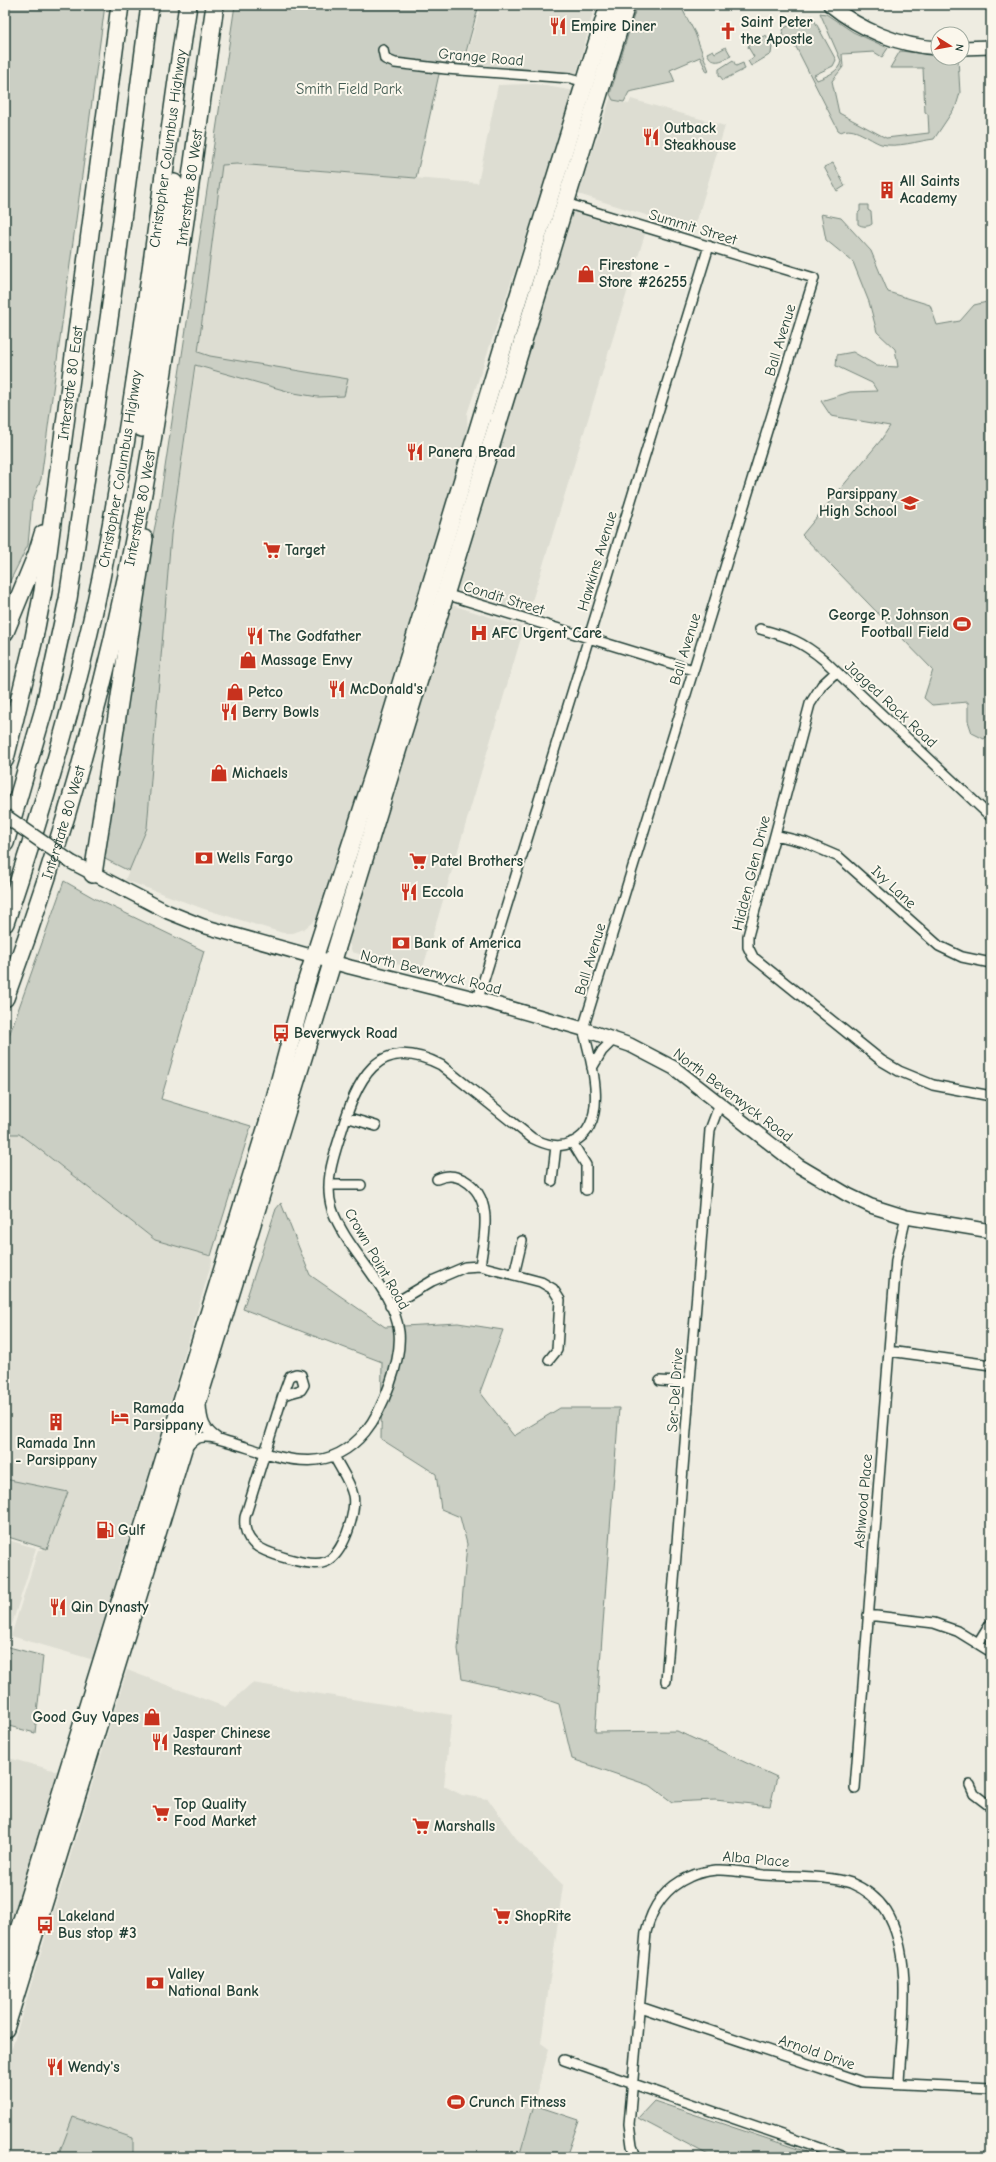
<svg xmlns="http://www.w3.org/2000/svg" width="996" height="2162" font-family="'Comic Neue',sans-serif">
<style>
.built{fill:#ddddd2}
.green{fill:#cbcfc4;stroke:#75867c}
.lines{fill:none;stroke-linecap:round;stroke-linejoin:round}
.street-casing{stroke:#1f3d34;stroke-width:12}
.secondary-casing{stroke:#1f3d34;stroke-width:16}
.highway-casing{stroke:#1f3d34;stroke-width:20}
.street{stroke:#fbf7ec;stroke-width:9}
.secondary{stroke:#fbf7ec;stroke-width:13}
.highway{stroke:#fbf7ec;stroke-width:17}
.secondary-bridge-casing{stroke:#1f3d34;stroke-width:16;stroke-linecap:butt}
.secondary-bridge{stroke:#fbf7ec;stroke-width:13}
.labels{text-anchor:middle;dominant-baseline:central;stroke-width:4;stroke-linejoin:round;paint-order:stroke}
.poi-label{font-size:15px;font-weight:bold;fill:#1f3d34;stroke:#fbf7ec;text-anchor:start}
.street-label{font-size:15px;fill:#1f3d34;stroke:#fbf7ec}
.park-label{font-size:15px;fill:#415a51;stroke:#fbf7ec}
</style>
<rect width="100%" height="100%" fill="#eeece1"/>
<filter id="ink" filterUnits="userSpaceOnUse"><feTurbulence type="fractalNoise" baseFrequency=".025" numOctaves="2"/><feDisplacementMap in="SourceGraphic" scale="8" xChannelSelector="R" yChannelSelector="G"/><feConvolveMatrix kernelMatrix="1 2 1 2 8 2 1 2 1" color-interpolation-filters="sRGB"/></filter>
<g filter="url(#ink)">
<!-- built -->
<path class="built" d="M481,5H595L577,73L464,64Z
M535,84L575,91L467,414L468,435L321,910L314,921L304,929L293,933H283L204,909L125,880L147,828L171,535L196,365L294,393L198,352L222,165L237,164L478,183L498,85Z
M611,96L613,100L629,104L631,99L725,126L694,230L578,194Z
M570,211L645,234L528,614L453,590Z
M449,604L524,628L422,971L352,952L348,940Z
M5,1134H19L34,1145L155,1240L211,1256L212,1261L157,1448L118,1571L116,1587L94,1660L11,1636L38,1550L47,1549L68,1492L5,1479Z
M5,1539L36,1548L8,1637H5Z
M127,1670L225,1707L252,1683L452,1715L444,1786L462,1795L488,1799L518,1841L563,1885L541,2043L549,2049L519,2157H133V2138L74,2118L58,2157H5V2070Z
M5,1757L60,1772L5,1949Z"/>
<!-- green -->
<path class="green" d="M5,5H105L41,479L32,502L28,545L9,583L5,585Z
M235,5H479L461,70L439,74L416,178L237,164L222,165L198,352L210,356L348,379L344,396L318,397L294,393L195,365L171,535L147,828L129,871L101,857L137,611L159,507Z
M637,5H680L695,33L709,71L707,72L700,57L670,70L675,82L629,92L624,102L613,100L610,94Z
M820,13L826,14L853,32L888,48L882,57L874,52L842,54L843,67L832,81L839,113L886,138L929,133L928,114L925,112L923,68H890L900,51L938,55V58H958L960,93L956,106L934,139C918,141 897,148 881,144C869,140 854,125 841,132L838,130L793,41H786L782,34L784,28L812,16L836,60L833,66L814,75L817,80C827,76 839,72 841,61Z
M766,35L772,47L771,54L751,66L748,61L754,57L748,47L750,43Z
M726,47L731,56C721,61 713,66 707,53L713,50L715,53Z
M733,60L736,66L743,63L745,69L723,80L719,75V69Z
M833,163L845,186L837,191L824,167Z
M860,205H868V210L871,212L872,224C868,227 862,227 858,224V213L860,211Z
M821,214L841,218L871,251L888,292L930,305L937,325L960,321L974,305L991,301V733L984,739L972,733L968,721V702L932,705L924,698L933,670L802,535L881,440L890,426L831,416L821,401L850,392L877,391L872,383L836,366L837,355L853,352L877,366L898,367L895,349L877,332L869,302L853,262L826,240Z
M64,881L94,898L204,951L161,1099L251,1126L211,1256L155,1240L34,1145L19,1134H5V1047Z
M281,1203L310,1275L385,1327L458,1323L503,1330L480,1392L514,1436L560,1408H619L595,1732L677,1731L777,1777L770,1806L715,1800L672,1802L651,1786L572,1759L559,1704L536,1696L462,1679L458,1649L467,1544L460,1517L441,1509L436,1474L381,1439L382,1362L243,1309L276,1209Z
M5,1479L68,1492L47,1549L5,1536Z
M5,1646L43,1656L35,1733L5,1725Z
M654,2101L822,2157H712L638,2118Z
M534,2105L579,2120L566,2157H519Z
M73,2117L133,2138V2157H58Z"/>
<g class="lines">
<!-- street casing -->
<g class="street-casing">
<path id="street" d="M383,50L385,59L395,63L446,69L570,78L586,82
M445,594L693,670
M760,629C789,637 801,641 824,660L991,817
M836,672L822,685L810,704L748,936V947L753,957L882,1061L899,1071L933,1085L991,1096
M775,835L804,842L839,857L939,946L962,957L991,963
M478,999L709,246
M592,1068L602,1051L614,1039
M346,1117L376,1126
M572,1142L586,1165V1190
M437,1179C447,1175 454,1175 464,1180C495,1198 484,1238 480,1266
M552,1181L556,1146
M329,1185H361
M514,1275L522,1241
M390,1306L432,1281L465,1267L480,1266L541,1282L553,1289L560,1300L557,1350L549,1360
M889,1351L991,1365
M296,1374L301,1375L304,1385L301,1390L283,1395L290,1376Z
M660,1381L690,1383
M283,1395L245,1517C244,1526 246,1536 253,1543C263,1553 311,1568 325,1562C343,1556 357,1512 353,1495C350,1482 340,1468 334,1456
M201,1405C202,1421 204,1429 217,1438
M186,1448C189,1445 192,1441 196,1439C205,1434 219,1439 229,1442C278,1456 325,1480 365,1432C383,1410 402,1360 399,1332C394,1288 346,1251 332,1209C324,1183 333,1158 341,1133C357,1081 376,1032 441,1065L532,1138C546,1145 559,1149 573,1142C611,1124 591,1059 583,1029L814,278L565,203
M868,1615L934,1623L957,1631L991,1652
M978,1644L991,1623
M666,1681L710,1130L720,1103
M970,1785L974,1794L991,1807
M855,1788L896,1260L906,1217
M640,2007L862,2082L991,2088
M564,2060L845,2157
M636,2157L632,2146L629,2124L646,1932C652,1907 666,1887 689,1877C697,1873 707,1871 716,1870C731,1869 748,1873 764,1875C788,1877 829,1875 851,1883C865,1889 878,1899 886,1911C915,1957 901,2032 899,2083"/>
</g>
<!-- secondary casing -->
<g class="secondary-casing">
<path id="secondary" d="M830,5C861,30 899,46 938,48
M962,48L991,47
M71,862L168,912L203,926L350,967L478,999L583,1029L630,1045L674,1068L799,1166L848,1195L871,1206L906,1217L991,1231"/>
</g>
<!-- highway casing -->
<g class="highway-casing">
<g id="highway">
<path d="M142,428L174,183"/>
<path d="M5,632L37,554L43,534"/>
<path id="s1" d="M5,759L33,643L43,591L120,5"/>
<path d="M5,843L44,709L68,599L110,312L150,5"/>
<path d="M93,874L144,539"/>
<path id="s2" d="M5,923C43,810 77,695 101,578C139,389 159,196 188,5"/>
<path id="s3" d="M5,998C69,826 117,646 148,465C174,312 193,158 215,5"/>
<path d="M5,1975L271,1113L306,983L373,776L510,324L609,5"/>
<path d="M5,2029L626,5"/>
</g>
</g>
<!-- street -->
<use href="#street" class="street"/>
<!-- secondary -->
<use href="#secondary" class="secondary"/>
<!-- highway -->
<use href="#highway" class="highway"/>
<!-- secondary-bridge casing -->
<g class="secondary-bridge-casing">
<path id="secondary-bridge" d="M5,816L71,862"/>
</g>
<!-- secondary-bridge -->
<use href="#secondary-bridge" class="secondary-bridge"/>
</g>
</g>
<!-- icons -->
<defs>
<g id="restaurant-bare" transform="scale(1.38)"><path d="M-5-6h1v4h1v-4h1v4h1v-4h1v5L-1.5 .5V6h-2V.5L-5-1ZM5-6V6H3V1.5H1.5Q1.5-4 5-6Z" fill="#c8321e" stroke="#fbf7ec" stroke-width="2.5" paint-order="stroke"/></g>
<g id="church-bare" transform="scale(1.38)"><path d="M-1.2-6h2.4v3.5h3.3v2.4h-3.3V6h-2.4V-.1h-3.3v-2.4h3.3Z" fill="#c8321e" stroke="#fbf7ec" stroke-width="2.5" paint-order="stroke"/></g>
<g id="building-bare" transform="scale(1.38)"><path d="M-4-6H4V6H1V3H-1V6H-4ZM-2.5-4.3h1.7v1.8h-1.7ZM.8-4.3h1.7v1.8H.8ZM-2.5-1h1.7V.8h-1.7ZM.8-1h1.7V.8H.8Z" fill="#c8321e" stroke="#fbf7ec" stroke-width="2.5" paint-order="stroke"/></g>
<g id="shop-bare" transform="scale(1.38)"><path d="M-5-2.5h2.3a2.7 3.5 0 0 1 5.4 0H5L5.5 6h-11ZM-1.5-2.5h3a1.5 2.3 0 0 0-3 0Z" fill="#c8321e" stroke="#fbf7ec" stroke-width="2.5" paint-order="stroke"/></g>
<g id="school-bare" transform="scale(1.38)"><path d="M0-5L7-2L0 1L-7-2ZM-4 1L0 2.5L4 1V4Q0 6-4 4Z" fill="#c8321e" stroke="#fbf7ec" stroke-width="2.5" paint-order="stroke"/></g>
<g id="supermarket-bare" transform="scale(1.38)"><path d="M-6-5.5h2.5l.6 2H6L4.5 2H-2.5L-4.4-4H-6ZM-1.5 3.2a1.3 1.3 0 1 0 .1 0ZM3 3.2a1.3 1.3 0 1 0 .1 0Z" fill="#c8321e" stroke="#fbf7ec" stroke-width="2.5" paint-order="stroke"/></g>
<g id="stadium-bare" transform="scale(1.38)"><path d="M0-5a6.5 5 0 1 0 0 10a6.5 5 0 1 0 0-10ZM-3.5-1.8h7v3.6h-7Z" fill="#c8321e" stroke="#fbf7ec" stroke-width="2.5" paint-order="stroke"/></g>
<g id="hospital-bare" transform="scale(1.38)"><path d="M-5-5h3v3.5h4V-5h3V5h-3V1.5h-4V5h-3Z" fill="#c8321e" stroke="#fbf7ec" stroke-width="2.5" paint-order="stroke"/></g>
<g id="bank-bare" transform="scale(1.38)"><path d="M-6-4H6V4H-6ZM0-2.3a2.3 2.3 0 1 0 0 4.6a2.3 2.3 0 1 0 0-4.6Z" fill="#c8321e" stroke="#fbf7ec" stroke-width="2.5" paint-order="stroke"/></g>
<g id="bus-bare" transform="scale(1.38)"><path d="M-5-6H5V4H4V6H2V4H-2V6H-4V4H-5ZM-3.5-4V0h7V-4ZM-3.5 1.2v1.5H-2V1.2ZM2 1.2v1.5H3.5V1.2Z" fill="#c8321e" stroke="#fbf7ec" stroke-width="2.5" paint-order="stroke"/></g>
<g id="hotel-bare" transform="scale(1.38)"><path d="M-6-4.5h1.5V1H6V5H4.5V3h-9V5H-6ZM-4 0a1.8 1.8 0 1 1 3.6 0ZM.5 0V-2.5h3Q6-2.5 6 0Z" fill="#c8321e" stroke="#fbf7ec" stroke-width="2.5" paint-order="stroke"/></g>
<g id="fuel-bare" transform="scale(1.38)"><path d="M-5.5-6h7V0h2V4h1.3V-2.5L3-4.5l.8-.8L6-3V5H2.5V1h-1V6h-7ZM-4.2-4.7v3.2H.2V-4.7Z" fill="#c8321e" stroke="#fbf7ec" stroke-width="2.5" paint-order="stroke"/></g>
</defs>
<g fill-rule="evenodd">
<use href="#restaurant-bare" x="558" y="26"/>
<use href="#church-bare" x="728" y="31"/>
<use href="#restaurant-bare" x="651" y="137"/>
<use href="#building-bare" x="887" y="190"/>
<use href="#shop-bare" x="586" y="274"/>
<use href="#restaurant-bare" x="415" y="452"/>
<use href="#school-bare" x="910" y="503"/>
<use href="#supermarket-bare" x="272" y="550"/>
<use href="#stadium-bare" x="962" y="624"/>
<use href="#hospital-bare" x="479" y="633"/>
<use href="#restaurant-bare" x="255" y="636"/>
<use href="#shop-bare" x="248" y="660"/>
<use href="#restaurant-bare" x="337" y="689"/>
<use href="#shop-bare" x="235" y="692"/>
<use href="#restaurant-bare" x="229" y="712"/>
<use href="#shop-bare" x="219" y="773"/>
<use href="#bank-bare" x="204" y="858"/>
<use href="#supermarket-bare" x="418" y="861"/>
<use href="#restaurant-bare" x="409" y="892"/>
<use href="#bank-bare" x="401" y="943"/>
<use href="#bus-bare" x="281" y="1033"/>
<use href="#hotel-bare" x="120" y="1417"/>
<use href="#building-bare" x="56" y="1422"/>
<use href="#fuel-bare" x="105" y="1530"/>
<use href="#restaurant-bare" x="58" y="1607"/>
<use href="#shop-bare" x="152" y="1717"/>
<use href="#restaurant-bare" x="160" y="1742"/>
<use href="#supermarket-bare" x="161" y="1813"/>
<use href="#supermarket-bare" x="421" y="1826"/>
<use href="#supermarket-bare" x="502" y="1916"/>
<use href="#bus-bare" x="45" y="1925"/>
<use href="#bank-bare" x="155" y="1983"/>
<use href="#restaurant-bare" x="55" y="2067"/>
<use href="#stadium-bare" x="456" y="2102"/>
</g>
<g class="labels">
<!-- poi labels -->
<g class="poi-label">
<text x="741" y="22">Saint Peter<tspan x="741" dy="17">the Apostle</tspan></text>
<text x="571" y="26">Empire Diner</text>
<text x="664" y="128">Outback<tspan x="664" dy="17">Steakhouse</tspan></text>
<text x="900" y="181">All Saints<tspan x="900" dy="17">Academy</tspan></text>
<text x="599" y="265">Firestone -<tspan x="599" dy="17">Store #26255</tspan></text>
<text x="428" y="452">Panera Bread</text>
<text x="897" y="494" text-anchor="end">Parsippany<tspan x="897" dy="17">High School</tspan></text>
<text x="285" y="550">Target</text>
<text x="949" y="615" text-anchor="end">George P. Johnson<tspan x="949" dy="17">Football Field</tspan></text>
<text x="492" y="633">AFC Urgent Care</text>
<text x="268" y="636">The Godfather</text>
<text x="261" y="660">Massage Envy</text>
<text x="350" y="689">McDonald's</text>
<text x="248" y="692">Petco</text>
<text x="242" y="712">Berry Bowls</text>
<text x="232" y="773">Michaels</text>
<text x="217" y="858">Wells Fargo</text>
<text x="431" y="861">Patel Brothers</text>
<text x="422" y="892">Eccola</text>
<text x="414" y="943">Bank of America</text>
<text x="294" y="1033">Beverwyck Road</text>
<text x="133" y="1408">Ramada<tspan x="133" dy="17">Parsippany</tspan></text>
<text x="56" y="1443" text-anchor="middle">Ramada Inn<tspan x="56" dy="17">- Parsippany</tspan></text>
<text x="118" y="1530">Gulf</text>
<text x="71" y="1607">Qin Dynasty</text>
<text x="139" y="1717" text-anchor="end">Good Guy Vapes</text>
<text x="173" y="1733">Jasper Chinese<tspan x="173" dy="17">Restaurant</tspan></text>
<text x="174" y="1804">Top Quality<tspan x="174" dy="17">Food Market</tspan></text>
<text x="434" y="1826">Marshalls</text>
<text x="58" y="1916">Lakeland<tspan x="58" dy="17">Bus stop #3</tspan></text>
<text x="515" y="1916">ShopRite</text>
<text x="168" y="1974">Valley<tspan x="168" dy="17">National Bank</tspan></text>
<text x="68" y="2067">Wendy's</text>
<text x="469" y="2102">Crunch Fitness</text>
</g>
<!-- street labels -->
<g class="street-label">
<text transform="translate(481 57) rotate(5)">Grange Road</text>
<text stroke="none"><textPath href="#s2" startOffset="793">Christopher Columbus Highway</textPath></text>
<text stroke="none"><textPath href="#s3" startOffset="833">Interstate 80 West</textPath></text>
<text transform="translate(693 227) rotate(17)">Summit Street</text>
<text transform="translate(780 340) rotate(-73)">Ball Avenue</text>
<text stroke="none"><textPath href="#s1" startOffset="382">Interstate 80 East</textPath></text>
<text stroke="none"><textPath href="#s2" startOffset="469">Christopher Columbus Highway</textPath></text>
<text stroke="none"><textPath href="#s3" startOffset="509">Interstate 80 West</textPath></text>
<text transform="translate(597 561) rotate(-73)">Hawkins Avenue</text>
<text transform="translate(504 598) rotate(17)">Condit Street</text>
<text transform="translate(685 649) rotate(-73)">Ball Avenue</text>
<text transform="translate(891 704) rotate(43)">Jagged Rock Road</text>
<text stroke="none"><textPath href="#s3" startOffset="185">Interstate 80 West</textPath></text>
<text transform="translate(751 873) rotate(-76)">Hidden Glen Drive</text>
<text transform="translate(894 887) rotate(43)">Ivy Lane</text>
<text transform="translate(590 959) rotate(-73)">Ball Avenue</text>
<text transform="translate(431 972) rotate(14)">North Beverwyck Road</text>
<text transform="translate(733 1095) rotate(37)">North Beverwyck Road</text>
<text transform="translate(377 1259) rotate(60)">Crown Point Road</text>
<text transform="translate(675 1390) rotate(-86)">Ser-Del Drive</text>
<text transform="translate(863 1501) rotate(-85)">Ashwood Place</text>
<text transform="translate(756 1859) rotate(5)">Alba Place</text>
<text transform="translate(817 2052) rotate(19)">Arnold Drive</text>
</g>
<!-- park labels -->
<g class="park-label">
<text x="349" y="89">Smith Field Park</text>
</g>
</g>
<!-- margin -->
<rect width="996" height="2162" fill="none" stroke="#fbf7ec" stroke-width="20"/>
<rect x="10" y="10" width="976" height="2142" fill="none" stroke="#1f3d34" stroke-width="1.5" filter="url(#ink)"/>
<!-- north arrow -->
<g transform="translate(950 46) rotate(101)"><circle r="19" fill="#fbf7ec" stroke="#a3ada2"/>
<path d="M0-3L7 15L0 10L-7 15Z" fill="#c8321e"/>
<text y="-6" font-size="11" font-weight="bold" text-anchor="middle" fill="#1f3d34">N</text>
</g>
</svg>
